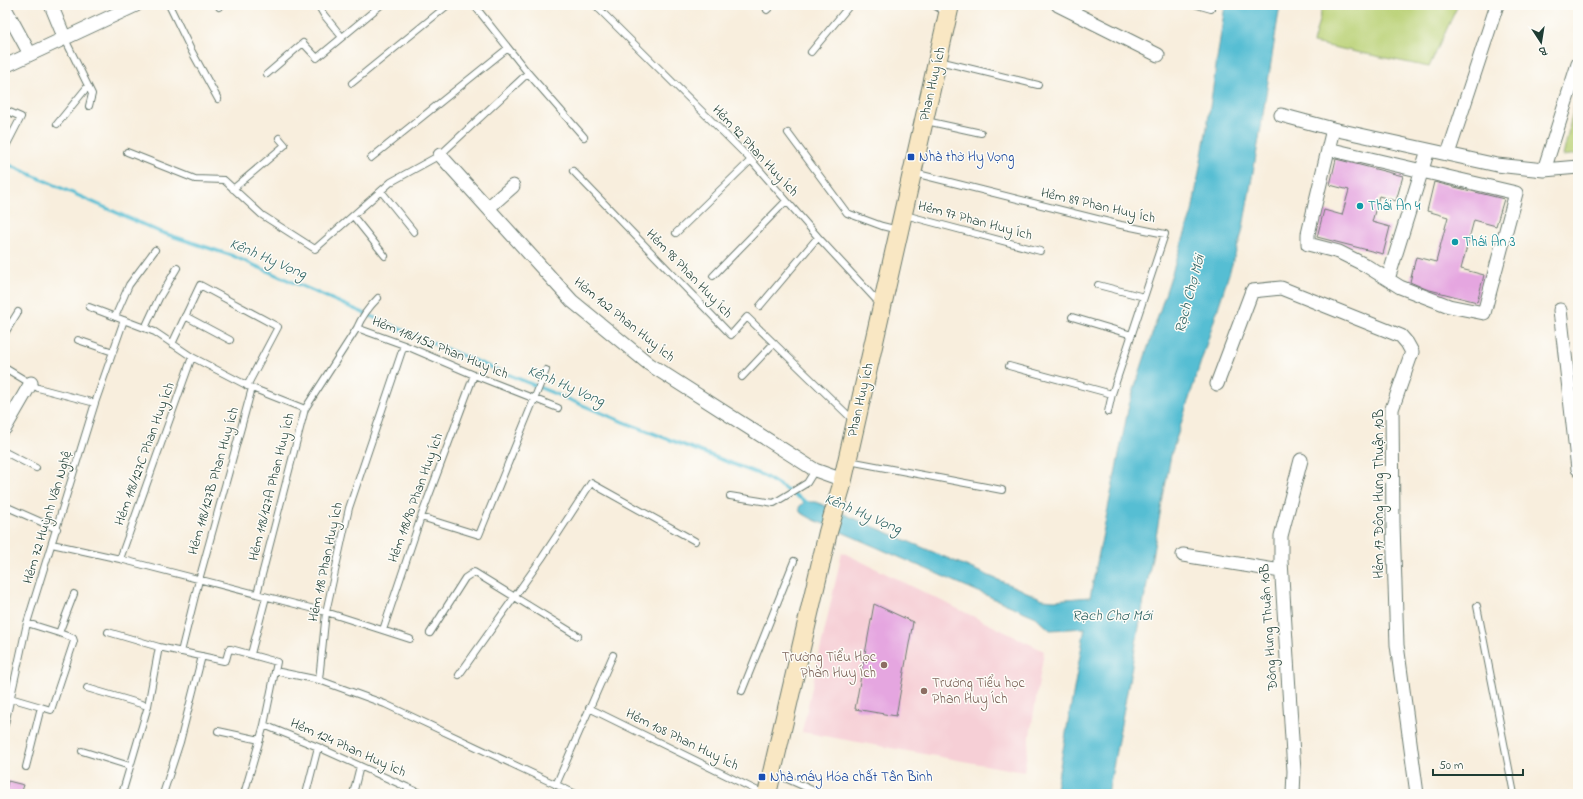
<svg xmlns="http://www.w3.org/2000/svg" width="1583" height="799" font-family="'Indie Flower',sans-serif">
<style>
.built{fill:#f6cfd6}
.green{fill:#bad176;stroke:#6c8755}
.water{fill:#56bed3;stroke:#3a7e84}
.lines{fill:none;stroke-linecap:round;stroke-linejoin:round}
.stream{stroke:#56bed3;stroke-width:3.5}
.building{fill:#e5a6e0}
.service-casing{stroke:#6b7b6f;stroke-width:8}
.minor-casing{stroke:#6b7b6f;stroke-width:15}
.secondary-casing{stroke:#6b7b6f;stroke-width:20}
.service{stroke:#fff;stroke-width:6}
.minor{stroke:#fff;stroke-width:13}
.secondary{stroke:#f9e7c3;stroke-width:18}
.transit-dot{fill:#1a4fb4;stroke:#fdfcf7;stroke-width:1.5}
.culture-dot{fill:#0f9aa8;stroke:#fdfcf7;stroke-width:1.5}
.education-dot{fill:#8d6e63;stroke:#fdfcf7;stroke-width:1.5}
.labels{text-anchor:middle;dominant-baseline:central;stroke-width:3;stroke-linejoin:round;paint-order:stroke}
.street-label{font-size:14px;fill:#1f3d34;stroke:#fdfcf7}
.transit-label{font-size:14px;fill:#164399;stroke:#fdfcf7;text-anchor:start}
.culture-label{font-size:14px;fill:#0d838f;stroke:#fdfcf7;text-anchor:start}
.education-label{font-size:14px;fill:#785e54;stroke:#fdfcf7;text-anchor:end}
.water-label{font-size:15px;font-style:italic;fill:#306464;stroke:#fdfcf7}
</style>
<rect width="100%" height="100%" fill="#fdfcf7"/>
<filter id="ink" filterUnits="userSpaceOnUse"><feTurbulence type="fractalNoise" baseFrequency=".025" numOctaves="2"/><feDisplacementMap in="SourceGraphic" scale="8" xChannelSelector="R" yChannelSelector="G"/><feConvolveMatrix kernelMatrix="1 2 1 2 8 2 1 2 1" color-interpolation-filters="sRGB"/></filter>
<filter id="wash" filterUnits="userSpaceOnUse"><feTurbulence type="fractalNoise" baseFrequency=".012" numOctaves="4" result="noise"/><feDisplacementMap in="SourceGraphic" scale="16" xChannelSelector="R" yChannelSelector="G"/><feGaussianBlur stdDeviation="0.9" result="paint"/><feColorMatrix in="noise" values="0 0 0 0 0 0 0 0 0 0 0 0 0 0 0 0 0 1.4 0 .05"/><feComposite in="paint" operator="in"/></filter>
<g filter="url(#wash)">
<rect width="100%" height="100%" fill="#f8eedd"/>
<!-- built -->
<path class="built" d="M842,552L1044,651L1024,772L802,732Z"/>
<!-- green -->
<path class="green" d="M1323,5H1458L1429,67L1313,43Z
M1577,93L1578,154L1563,156Z"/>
<!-- water -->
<path class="water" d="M1225,5H1280L1259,139L1242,233L1171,455L1108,794H1055L1085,628L1050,630L1036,617L812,519L800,512L799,507L804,502H816L1043,599L1054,600L1090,597L1129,405L1192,212L1208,121Z"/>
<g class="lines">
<!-- stream -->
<path class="stream" d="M5,163L160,232L233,256L439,346L621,421L764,476L808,503"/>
</g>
<g id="blocks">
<!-- building -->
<path class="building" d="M1336,159L1403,176L1396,201L1379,196L1372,222L1390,227L1383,254L1317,237L1324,210L1342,215L1349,190L1330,185Z
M1434,182L1504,199L1496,226L1474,220L1461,269L1484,275L1477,302L1426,289L1410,282L1416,257L1436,262L1448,217L1427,211Z
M874,604L913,622L896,716L855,709Z
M8,781L24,785L21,794H5Z"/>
</g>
</g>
<g filter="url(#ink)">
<use href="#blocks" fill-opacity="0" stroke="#6b7b6f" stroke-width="1"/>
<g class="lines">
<!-- service casing -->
<g class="service-casing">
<path id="service" d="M169,5L191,50L218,99
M218,5L219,7
M318,5L324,15L342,37
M474,5L528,73L584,137
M595,5L751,160L818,237L880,304
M934,5L947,13
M1197,5L1211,9
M767,10L772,5
M65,39L92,94L89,106
M811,52L850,5
M939,61L1038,85
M267,74L303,43L317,58L381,5
M352,83L448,5
M5,110L21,117L5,148
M926,121L981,133
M57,124L88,86
M788,133L847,213L882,226L898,230
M127,152L195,179L224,180L262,215L315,249L391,182L440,155L528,73
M371,158L508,48
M573,171L731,335L747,317L853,420
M914,173L1121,225L1165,234L1112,394L1108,412
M233,189L285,145L279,138
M381,191L414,232
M905,215L1040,251
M353,216L385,256
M676,233L751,160
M713,276L786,201
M1098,285L1144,297
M760,306L818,237
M89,307L155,332L192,357L252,388L305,409
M185,316L230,340
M115,317L129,285L155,250
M1072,317L1132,335
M145,328L159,298L177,268
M357,328L404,345L474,375L558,408
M5,333L18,312
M78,340L113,352
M172,344L200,285L278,327L247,386
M404,345L349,508L326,612L319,680L385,704L576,794
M1009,366L1112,394
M5,368L38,388L95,403
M742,377L774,343
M5,452L36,468
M849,461L1002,490
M730,496L774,503L807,483L815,470
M5,506L57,529
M421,517L479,535L546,370
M52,544L120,559L326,612L410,639
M120,559L192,357
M257,594L305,409L357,328C362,316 369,307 378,298
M1477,606L1514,794
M27,623L59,633L74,594
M383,630L421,517L474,375
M108,632L159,647
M430,633L465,578L474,572L578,636
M181,652L199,580L252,388
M251,654L266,597
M275,671L319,680
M459,675L542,558L591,483L695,541
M87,688L148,706
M742,691L794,561
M10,698L41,707
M589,708L764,794
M5,724L27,623L95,403L124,320
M264,725L318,747L422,794
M218,731L260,740
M82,751L130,766
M26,767L41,707L51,710L74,641L73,638L59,633
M774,773L821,794
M556,785L613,655
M122,794L148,706L159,647L224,661L226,660L229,649H231L277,662L264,725L244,794
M163,794L180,742L202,656
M306,794L318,747
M353,794L360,766"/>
</g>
<!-- minor casing -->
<g class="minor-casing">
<path id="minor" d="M51,5L65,39
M1058,5L1158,55
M5,8L30,54
M5,66L136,5
M1281,115L1333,129L1497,165L1544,170L1578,167
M1328,149L1516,193L1484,313L1449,306L1400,287L1365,265L1339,252L1308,244V234L1333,129
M1448,154L1497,5
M440,155L572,301L649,364L815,470L843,480
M1544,170L1578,64
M488,208L513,186
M1388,279L1428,150
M1560,310L1578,469
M1217,384L1252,291L1281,288L1401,336L1407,343L1412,352L1392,409L1393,524L1397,645L1417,794
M5,428L31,383
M1183,555L1281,571
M1293,794L1294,771L1281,561V536L1301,460"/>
</g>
<!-- secondary casing -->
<g class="secondary-casing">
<path id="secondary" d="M767,794L828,532L841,488L950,5"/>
</g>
<!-- service -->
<use href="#service" class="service"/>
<!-- minor -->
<use href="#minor" class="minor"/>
<!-- secondary -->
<use href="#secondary" class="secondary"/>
</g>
</g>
<!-- markers -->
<g class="transit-dot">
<rect x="907" y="153" width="8" height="8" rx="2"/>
<rect x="758" y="773" width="8" height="8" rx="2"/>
</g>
<g class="culture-dot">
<circle cx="1360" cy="206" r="4"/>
<circle cx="1455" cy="242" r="4"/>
</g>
<g class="education-dot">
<circle cx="884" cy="665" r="4"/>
<circle cx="924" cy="691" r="4"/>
</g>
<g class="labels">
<!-- street labels -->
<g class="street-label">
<text transform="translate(933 84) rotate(-77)">Phan Huy Ích</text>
<text transform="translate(755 151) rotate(47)">Hẻm 92 Phan Huy Ích</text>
<text transform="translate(1098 206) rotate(13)">Hẻm 89 Phan Huy Ích</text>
<text transform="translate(975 221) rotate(15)">Hẻm 97 Phan Huy Ích</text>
<text transform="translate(689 274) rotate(46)">Hẻm 98 Phan Huy Ích</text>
<text transform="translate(624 320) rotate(39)">Hẻm 102 Phan Huy Ích</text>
<text transform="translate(440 348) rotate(22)">Hẻm 118/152 Phan Huy Ích</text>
<text transform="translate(861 400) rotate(-77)">Phan Huy Ích</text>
<text transform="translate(145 454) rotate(-70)">Hẻm 118/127C Phan Huy Ích</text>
<text transform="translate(214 481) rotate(-74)">Hẻm 118/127B Phan Huy Ích</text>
<text transform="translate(272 487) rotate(-76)">Hẻm 118/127A Phan Huy Ích</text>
<text transform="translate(1379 494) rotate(-90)">Hẻm 17 Đông Hưng Thuận 10B</text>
<text transform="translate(416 498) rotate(-70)">Hẻm 118/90 Phan Huy Ích</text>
<text transform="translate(48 517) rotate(-73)">Hẻm 72 Huỳnh Văn Nghệ</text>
<text transform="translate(326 562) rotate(-78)">Hẻm 118 Phan Huy Ích</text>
<text transform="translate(1269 627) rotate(-94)">Đông Hưng Thuận 10B</text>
<text transform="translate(682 740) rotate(26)">Hẻm 108 Phan Huy Ích</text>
<text transform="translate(348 748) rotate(24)">Hẻm 124 Phan Huy Ích</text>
</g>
<!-- transit labels -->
<g class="transit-label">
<text x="919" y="157">Nhà thờ Hy Vọng</text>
<text x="770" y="777">Nhà máy Hóa chất Tân Bình</text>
</g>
<!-- culture labels -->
<g class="culture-label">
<text x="1368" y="206">Thái An 4</text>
<text x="1463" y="242">Thái An 3</text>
</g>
<!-- education labels -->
<g class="education-label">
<text x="876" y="657">Trường Tiểu Học<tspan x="876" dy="16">Phan Huy Ích</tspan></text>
<text x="932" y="683" text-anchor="start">Trường Tiểu học<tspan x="932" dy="16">Phan Huy Ích</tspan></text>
</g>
<!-- water labels -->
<g class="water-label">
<text transform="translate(268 259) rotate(23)">Kênh Hy Vọng</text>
<text transform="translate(1190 294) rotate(-75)">Rạch Chợ Mới</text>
<text transform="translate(566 386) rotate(23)">Kênh Hy Vọng</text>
<text transform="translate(863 514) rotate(23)">Kênh Hy Vọng</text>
<text x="1112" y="616">Rạch Chợ Mới</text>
</g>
</g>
<!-- margin -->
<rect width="1583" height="799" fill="none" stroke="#fdfcf7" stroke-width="20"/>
<!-- north arrow -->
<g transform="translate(1541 42) rotate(168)" stroke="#fdfcf7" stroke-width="3" paint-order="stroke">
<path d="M0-3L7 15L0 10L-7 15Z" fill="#1f3d34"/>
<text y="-6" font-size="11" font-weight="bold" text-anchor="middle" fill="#1f3d34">B</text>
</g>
<!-- scale -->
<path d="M1433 769v6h90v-6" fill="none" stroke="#1f3d34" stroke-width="2"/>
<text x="1439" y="769" font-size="12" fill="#1f3d34" stroke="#fdfcf7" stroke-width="3" paint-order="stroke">50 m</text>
</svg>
